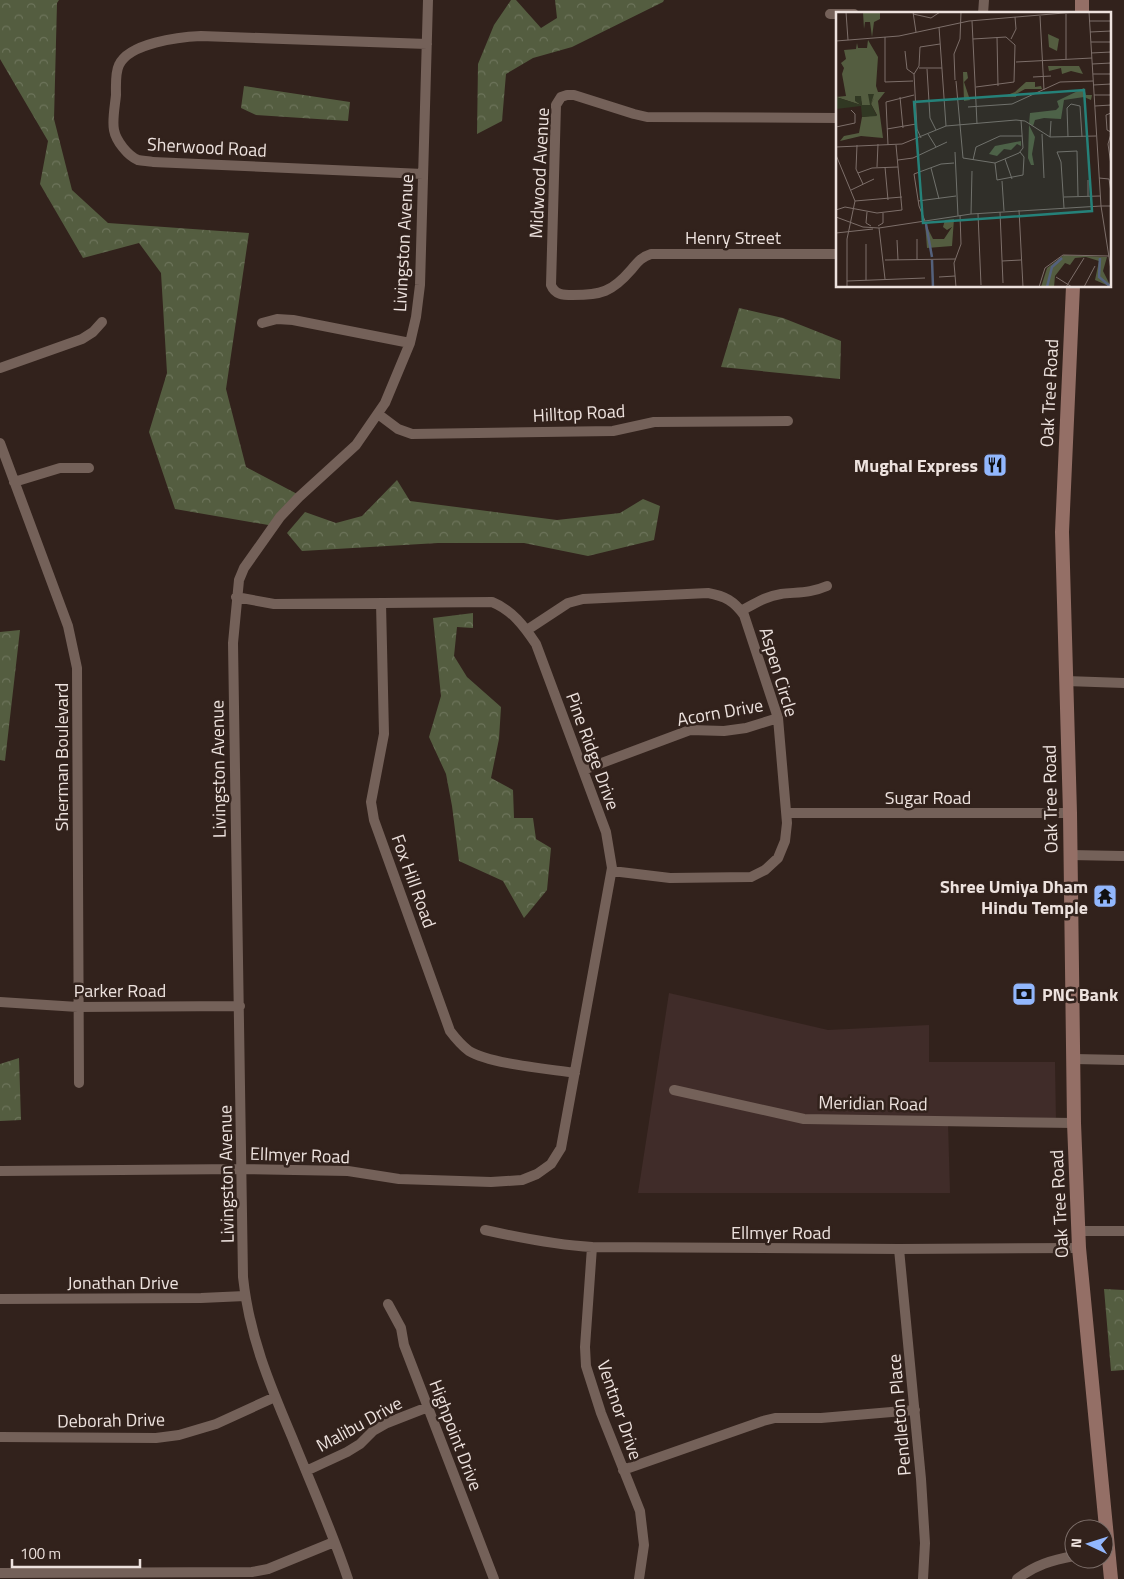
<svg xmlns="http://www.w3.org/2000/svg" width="1124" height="1579" font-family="'Titillium Web',sans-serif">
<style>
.industrial{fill:#402c29}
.forest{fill:url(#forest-crowns)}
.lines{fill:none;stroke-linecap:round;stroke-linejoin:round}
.street{stroke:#746159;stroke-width:10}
.secondary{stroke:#946f66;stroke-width:14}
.labels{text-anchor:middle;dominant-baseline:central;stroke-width:5;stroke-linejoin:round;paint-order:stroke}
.street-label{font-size:18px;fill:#ede2de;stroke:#32221c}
.poi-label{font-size:18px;font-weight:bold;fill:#ede2de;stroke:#32221c;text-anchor:end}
.inset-river{fill:none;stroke:#54617c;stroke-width:2.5}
.inset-road{fill:none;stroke:#7d6f6a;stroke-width:1}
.view{fill:#258179;fill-opacity:0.15;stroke:#258179;stroke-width:2.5}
.inset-edge{fill:none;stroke:#ede2de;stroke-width:2.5}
</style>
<defs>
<pattern id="forest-crowns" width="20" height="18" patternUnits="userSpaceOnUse" patternTransform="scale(1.25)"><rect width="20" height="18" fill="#545d40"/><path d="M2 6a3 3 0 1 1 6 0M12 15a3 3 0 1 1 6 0" fill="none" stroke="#6d745b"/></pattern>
</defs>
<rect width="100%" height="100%" fill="#32221c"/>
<!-- industrial -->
<path class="industrial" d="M669,993L828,1030L929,1025V1062H1055L1056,1122H948L950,1193H638Z"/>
<!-- forest -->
<path class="forest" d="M0,0H59L57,3L54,119L72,190L108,223L249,233L226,389L246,467L301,496L274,526L175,509L149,432L167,373L161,273L139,243L83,258L40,184L48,141L0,59Z
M511,0H516L541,28L557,18L555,0H664L663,2L572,47L533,58L506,74L502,121L477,134L478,64L494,25Z
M244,86L350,102L348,121L256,115L241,108Z
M739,308L783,318L841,341L840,379L721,367Z
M397,480L410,501L557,520L620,513L643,499L660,506L654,540L588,556L524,543H438L302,551L287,533L305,512L336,523L362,516Z
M473,613V628L457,627L454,656L467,677L501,707L499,739L491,778L513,790L514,818H533L536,839L551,848L547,890L524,918L503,881L459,861L452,806L446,774L429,737L441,696L433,618Z
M20,630L5,761L0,760V632Z
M19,1058L21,1120L0,1121V1064Z
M1104,1289L1124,1290V1370L1111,1371Z"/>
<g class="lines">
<!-- street -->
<path class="street" d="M830,14H838
M840,14H854
M983,14L984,0
M838,118L647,117L634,114L574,95H567L561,97L556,105L551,285C555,295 563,295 573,295C601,295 612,292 631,270C637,263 641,257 651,254H838
M423,174L153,162C149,161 143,161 138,160C128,156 116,141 114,130C112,120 115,106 116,95C116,86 115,73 119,65C129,43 179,37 201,36L427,44
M262,323L277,319L293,320L410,343
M0,368L82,339L93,332L102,322
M378,414L398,429L412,434L613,431L654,422L788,421
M0,443L68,626L77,668L79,1083
M14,482L60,468H89
M381,603L384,734L371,802L374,820L450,1031C456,1039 461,1045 469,1051C490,1064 549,1069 575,1073
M741,611C754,604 766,596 781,594C798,592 811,593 827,586
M527,630L568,603L583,599L708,593C725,596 734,601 744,615L778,718L787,823L785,841L778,858L765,870L751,877L670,878L612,871
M1066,681L1124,683
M583,770L690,730L724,731L746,728L778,718
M787,813H1070
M1070,855L1124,856
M0,1002L78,1007L240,1006
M1074,1059L1124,1060
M674,1090L804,1119L1074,1123
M0,1171L242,1169L348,1171L399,1179L491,1182L522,1180L537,1174L551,1164L561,1148L612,868L606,832L536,644C524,626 512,610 492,602L274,604L236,597
M485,1230C521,1238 556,1245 592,1247L899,1249L1079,1248
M1078,1231H1124
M592,1247L585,1347L586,1366L601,1413L640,1511L644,1545L639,1579
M899,1249L921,1479L925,1543L923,1579
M0,1299L201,1298L245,1296
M388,1304L401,1328L404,1345L494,1579
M0,1437L156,1438L179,1435L216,1424L275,1397
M623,1470L763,1421L775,1418H821L915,1410
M306,1471L347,1452L360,1444L373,1431L387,1423L428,1407
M0,1573L252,1572L268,1569L334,1542
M348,1579C332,1531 311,1484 292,1437C269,1383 249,1335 243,1277L233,643L239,580L244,568L280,517L299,497L356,445L385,403L410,343L416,317L420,285L428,0
M1017,1579C1035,1565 1052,1560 1074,1556"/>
<!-- secondary -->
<path class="secondary" d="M1082,14V0
M1073,286L1062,532L1070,813L1074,1123L1079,1248L1111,1579"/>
</g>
<!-- icons -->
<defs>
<g id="restaurant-square" transform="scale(1.25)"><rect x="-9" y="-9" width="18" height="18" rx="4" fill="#92b7fd" stroke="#32221c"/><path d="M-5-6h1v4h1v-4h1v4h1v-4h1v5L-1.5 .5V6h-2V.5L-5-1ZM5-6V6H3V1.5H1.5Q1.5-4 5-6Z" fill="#111"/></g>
<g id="temple-square" transform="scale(1.25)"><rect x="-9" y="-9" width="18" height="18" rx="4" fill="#92b7fd" stroke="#32221c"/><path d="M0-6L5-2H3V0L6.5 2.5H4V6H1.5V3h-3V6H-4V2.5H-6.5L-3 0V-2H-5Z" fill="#111"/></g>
<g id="bank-square" transform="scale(1.25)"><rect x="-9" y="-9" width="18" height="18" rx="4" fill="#92b7fd" stroke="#32221c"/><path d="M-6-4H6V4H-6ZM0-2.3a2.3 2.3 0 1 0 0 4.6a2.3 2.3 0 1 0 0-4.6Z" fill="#111"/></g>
</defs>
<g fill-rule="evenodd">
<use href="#restaurant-square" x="995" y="465"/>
<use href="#temple-square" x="1105" y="896"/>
<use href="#bank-square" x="1024" y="994"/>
</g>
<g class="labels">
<!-- street labels -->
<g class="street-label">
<text transform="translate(207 147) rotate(3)">Sherwood Road</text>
<text transform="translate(539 173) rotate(-87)">Midwood Avenue</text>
<text x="733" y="237">Henry Street</text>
<text transform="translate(403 243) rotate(-87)">Livingston Avenue</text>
<text transform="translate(1049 393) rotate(-87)">Oak Tree Road</text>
<text transform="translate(579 413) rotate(-3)">Hilltop Road</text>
<text transform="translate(779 672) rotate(73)">Aspen Circle</text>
<text transform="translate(720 712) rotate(-10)">Acorn Drive</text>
<text transform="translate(593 751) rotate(70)">Pine Ridge Drive</text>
<text transform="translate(61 757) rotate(-90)">Sherman Boulevard</text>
<text transform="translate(218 769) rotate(-91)">Livingston Avenue</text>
<text x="928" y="797">Sugar Road</text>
<text transform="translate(1050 799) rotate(-91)">Oak Tree Road</text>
<text transform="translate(414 881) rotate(70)">Fox Hill Road</text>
<text x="120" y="990">Parker Road</text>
<text transform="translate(873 1103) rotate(1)">Meridian Road</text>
<text transform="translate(300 1155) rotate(2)">Ellmyer Road</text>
<text transform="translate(226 1174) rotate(-91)">Livingston Avenue</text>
<text transform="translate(1059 1204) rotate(-93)">Oak Tree Road</text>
<text x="781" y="1232">Ellmyer Road</text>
<text x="123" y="1282">Jonathan Drive</text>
<text transform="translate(620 1410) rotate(71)">Ventnor Drive</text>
<text transform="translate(899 1415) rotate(-95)">Pendleton Place</text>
<text transform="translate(111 1420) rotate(-1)">Deborah Drive</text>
<text transform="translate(359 1424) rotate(-29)">Malibu Drive</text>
<text transform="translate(456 1435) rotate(69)">Highpoint Drive</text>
</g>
<!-- poi labels -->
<g class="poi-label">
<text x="978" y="465">Mughal Express</text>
<text x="1088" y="886">Shree Umiya Dham<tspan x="1088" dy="21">Hindu Temple</tspan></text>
<text x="1042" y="994" text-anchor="start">PNC Bank</text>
</g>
</g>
<!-- overview -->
<g transform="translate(836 12)">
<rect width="275" height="275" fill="#32221c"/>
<path d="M27,0H44V7L38,10L36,25L34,10H29L28,17ZM212,22L223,27L221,39L213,35ZM32,28L42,45L40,74L42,80H49L42,89L47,126L25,124L4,129L8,124L23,121L26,105L41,103L35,92L38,86L34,93H26L24,84L20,89L25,93L0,85L10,84L6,62L8,56L5,51L10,47L8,38L20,37L21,31L22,36H31ZM212,54H243L247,62L235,59L226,62L225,56L213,59ZM127,60H131L132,66L128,70L134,88L128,89ZM190,70H199V75L205,74L206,77H189L180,82V85H166L179,80ZM248,76L250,83H256L255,88L248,85L228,88L225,107L208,106L199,108L197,114L193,112L194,101L220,98L223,95L221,89ZM193,113L199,125L196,142L198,153H195L192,146ZM185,129V134L181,132L175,138L168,137L161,144L153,142L159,134ZM118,207L116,234L91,236L89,211L97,227H108L116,215L111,218L107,215L109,208ZM228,243L271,245L267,259L275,275L259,268L263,249L250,245L239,246L234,253L229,251L219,264L218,275H205L211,256Z" fill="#545d40"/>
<path d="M32,82H38L35,92L41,104L26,105L25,94L0,97V85L25,93L19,89V84H25L26,93H34Z" fill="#313823"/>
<path class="inset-river" d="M90,212L96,245M264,246L263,265L275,275M96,248L97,275M211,275L216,255L226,246"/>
<path class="inset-road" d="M10,0L12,28M77,0L80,20M253,0L265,194H275M77,2L95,6L104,0M230,2V47M204,4L208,78M136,9L141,112M253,9H275M103,15L110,114M254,20L275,19M49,25V70L77,69M161,25L162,74M137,27L170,25L179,33L178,70L140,75M175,27L180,17L179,5M0,29L63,24L133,9L240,0M255,30H275M69,39L71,57L78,62M255,41L275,40M180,50L256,46M256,52L275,51M83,56H106M91,57L94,106L100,118M257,62H275M197,65L215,64M119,68L118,42L124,27L125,0M120,69L127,146L159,151L183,141L187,136L185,108M257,73L275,72M258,83H275M64,85L67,116M259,94L275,93M132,95L176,92L224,70L257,69M275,101L270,103L271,118L275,120M0,115L19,111V102L15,98M51,117L80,112M92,122L100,135M206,122L208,166M275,122L272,132L275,153M214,125L215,109M232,125L231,96L235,92L244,94L246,125M85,126L81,117L78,62L83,54L84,35L104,32M21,133L20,157L27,172M52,133L50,90L78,83M0,135L66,132L110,114L180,108L189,109L214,125L260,124M119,140L122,204M0,143L19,189L11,227V275M169,147L176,167M62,148L77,146L111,130M137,148L140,135L164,124H186M159,151L161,168L187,163L188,145L184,140M41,155L42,132M49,155L52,188M95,156L103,187M22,161L36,156L62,155M263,166L273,167L275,180M166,169L168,199M15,178L38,167M252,184V168M228,185L264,184M19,189L66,185M82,189L120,184M228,196L225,150L221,140L241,139L242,184M0,198L9,195L41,201L66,198L60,133M183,198L187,275M31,200L30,211L35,214M164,200L167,271M135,202L136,159M142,202L145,273M0,205L27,215L43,216L135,202L265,194L275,258M89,209L83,194L78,162L105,152L118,151M42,214L47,211V201M43,216L49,267M0,221L37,217M61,228L62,248M81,247V227M49,248L119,247M166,249L185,248M103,265L119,264M220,265L236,275M30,268V232M11,269L89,266M120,275L118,251L125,232L124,203M203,275L209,256L227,243L273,244M230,275L248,246M248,275L259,254"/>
<path class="view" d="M248,78L256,199L87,211L78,90Z"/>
<rect width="275" height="275" class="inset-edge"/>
</g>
<!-- north arrow -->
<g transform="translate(1089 1544) rotate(274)"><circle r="24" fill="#32221c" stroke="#7d6f6a"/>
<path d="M0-4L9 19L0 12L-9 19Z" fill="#92b7fd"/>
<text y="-8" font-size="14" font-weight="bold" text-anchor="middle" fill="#ede2de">N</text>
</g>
<!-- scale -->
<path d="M12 1559v8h128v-8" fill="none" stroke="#ede2de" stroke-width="2.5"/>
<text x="20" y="1559" font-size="15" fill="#ede2de" stroke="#32221c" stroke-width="4" paint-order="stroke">100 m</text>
</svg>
